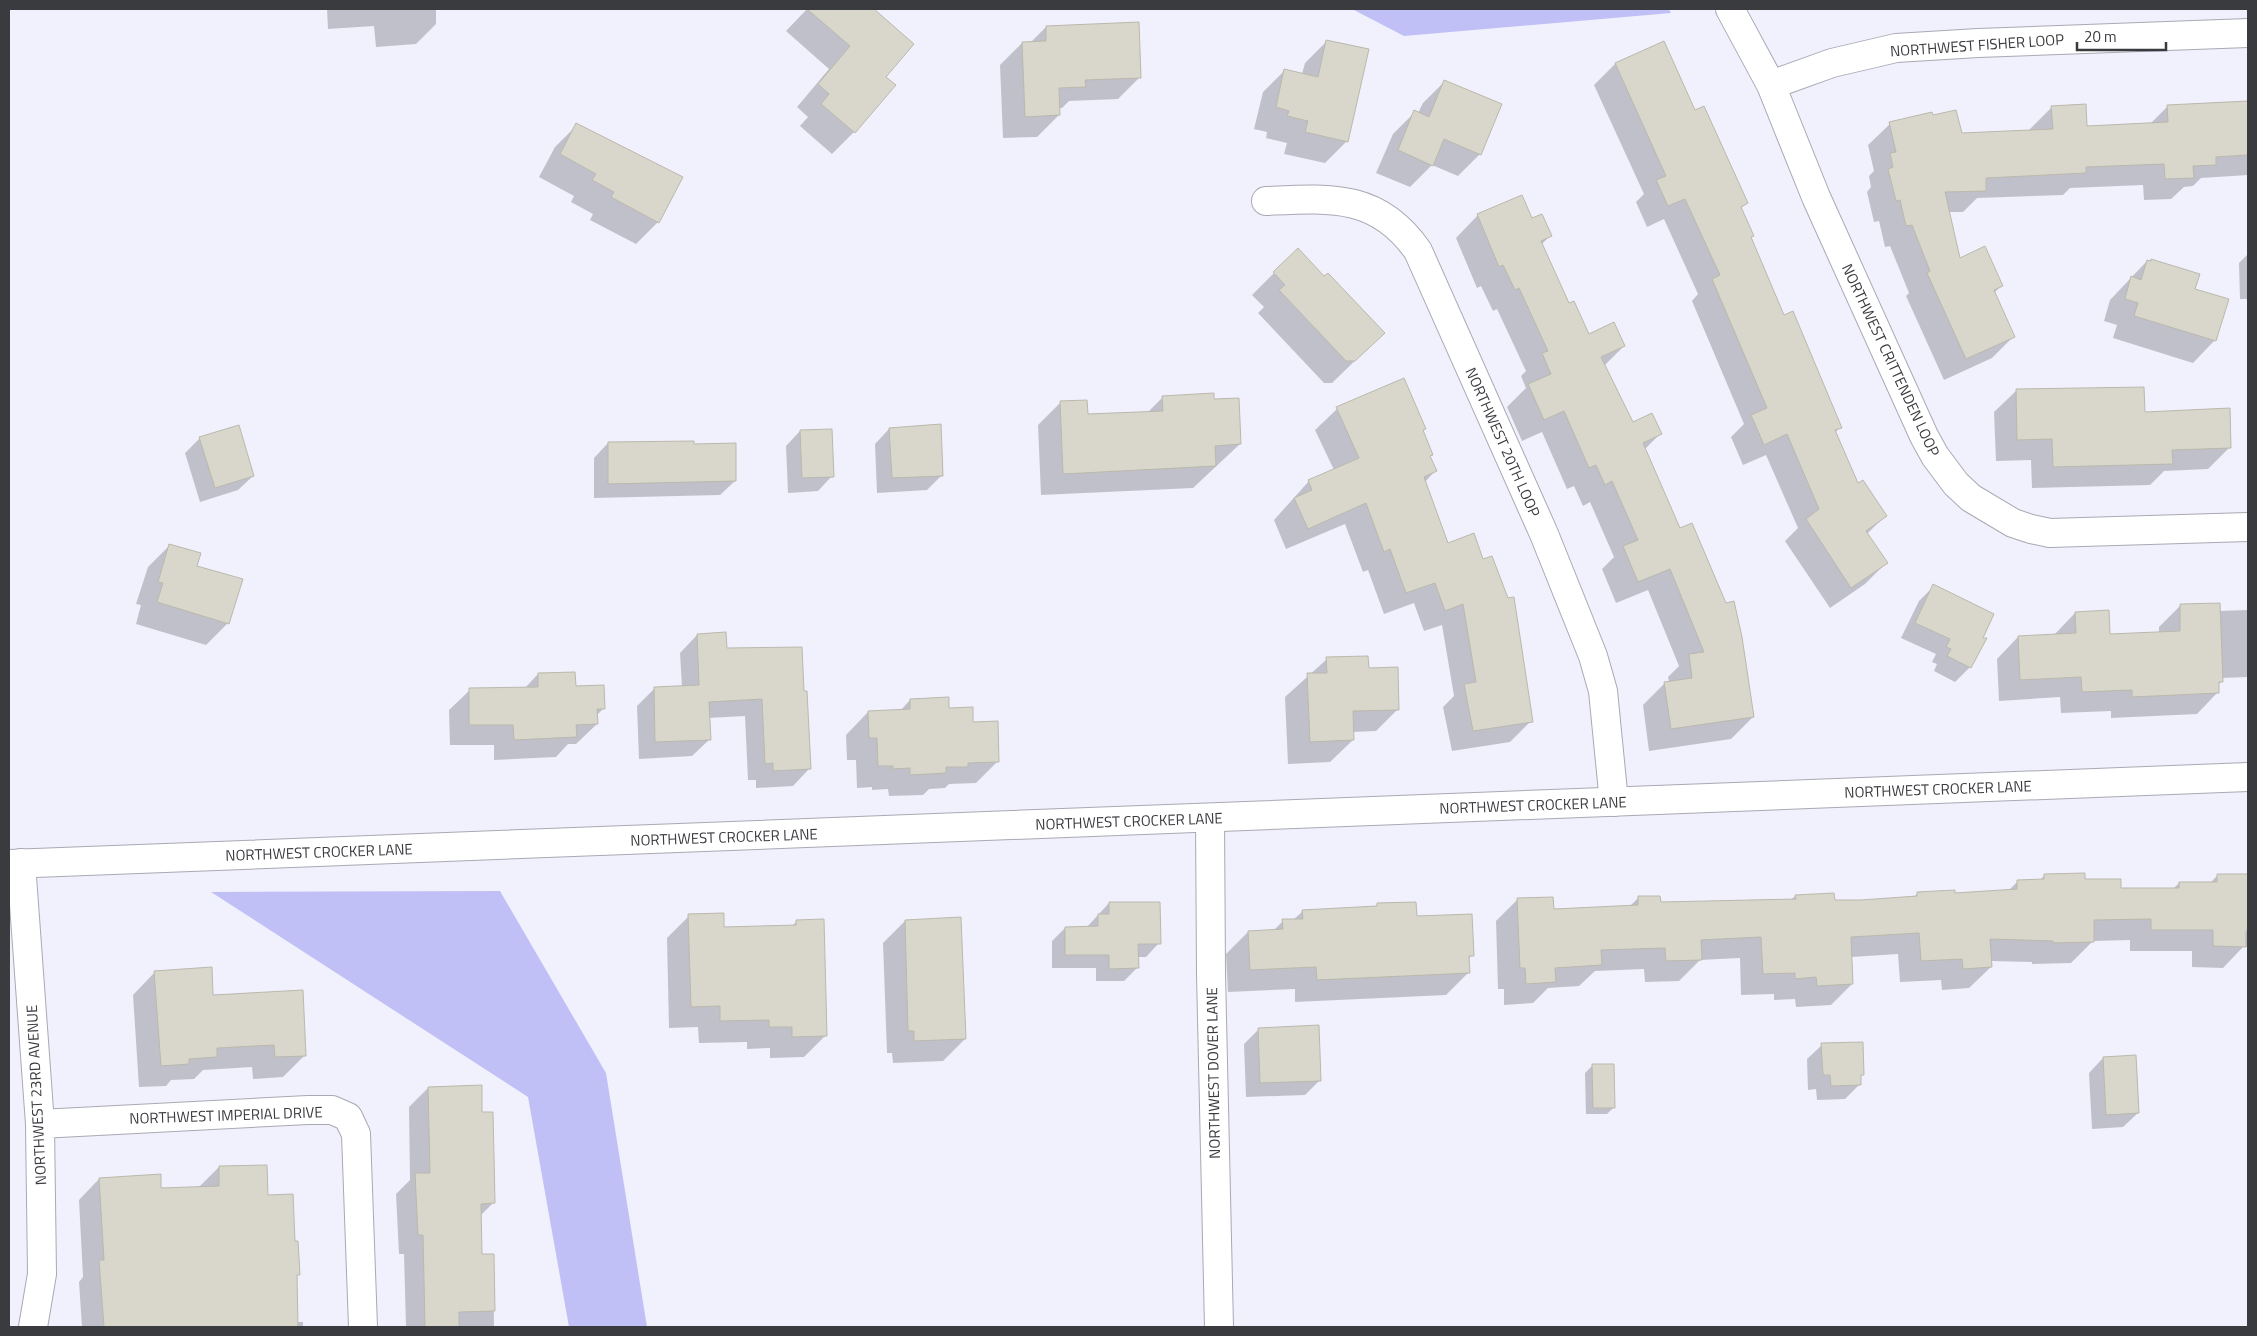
<svg xmlns="http://www.w3.org/2000/svg" width="2257" height="1336" font-family="'Titillium Web',sans-serif">
<style>
.green{fill:#c0c0f7}
.shadow{fill:#0003}
.building{fill:#d9d6cb;stroke:#bbb8ad}
.lines{fill:none;stroke-linecap:round;stroke-linejoin:round}
.street-casing{stroke:#a8a9b3;stroke-width:30}
.secondary-casing{stroke:#a8a9b3;stroke-width:30}
.street{stroke:#fff;stroke-width:28}
.secondary{stroke:#fff;stroke-width:28}
.labels{text-anchor:middle;dominant-baseline:central;stroke-width:4;stroke-linejoin:round;paint-order:stroke}
.street-label{font-size:15px;fill:#3a3b3f;stroke:#fff}
</style>
<rect width="100%" height="100%" fill="#f1f1fd"/>
<!-- green -->
<path class="green" d="M1352,9H1669L1671,13L1404,36Z
M500,891L606,1073L647,1327H569L528,1097L211,892Z"/>
<!-- shadow -->
<path class="shadow" d="M327,9H436V24L416,44L376,47L374,26L328,29Z
M807,9H872L913,44L885,77L854,132L832,154L800,126L808,117L797,107L829,69L786,31Z
M1046,27L1140,77L1118,99L1069,101L1062,108H1058L1059,115L1037,137L1003,138L1000,65L1022,43H1030Z
M1327,41L1347,141L1325,163L1284,154L1287,143L1266,138L1267,132L1254,129L1263,92L1285,70L1302,74L1305,63Z
M1664,42L1694,112L1747,203L1740,209L1753,236L1750,239L1783,317L1840,427L1835,433L1857,485L1885,516L1867,534L1886,563L1865,584L1830,608L1785,541L1798,528L1766,455L1743,465L1731,437L1744,424L1692,301L1698,294L1664,219L1647,227L1636,202L1644,194L1594,85L1615,64Z
M1445,81L1480,154L1458,176L1432,165L1410,187L1376,173L1393,134L1415,112L1418,113L1423,103Z
M2248,101V175L2201,178L2193,186L2184,187L2171,199L2144,200L2143,185L2070,188L2063,195L1977,198L1963,212H1949L1959,259L2002,285L1994,293L2013,337L1992,358L1944,380L1906,296L1909,293L1890,246L1885,247L1879,221L1874,222L1867,192L1871,187L1869,176L1874,171L1868,145L1890,124L1961,135L2030,131V129L2052,107L2086,127L2150,124L2168,106Z
M577,125L682,177L658,222L636,244L590,220L593,214L571,202L574,196L539,177L555,147Z
M1521,196L1531,219L1550,236L1541,245L1568,305L1588,335L1624,346L1604,366L1632,424L1660,434L1644,450L1753,717L1731,739L1649,751L1643,705L1665,683L1669,682L1668,677L1679,666L1648,590L1616,603L1602,569L1614,557L1590,502L1583,506L1574,486L1567,489L1542,432L1522,441L1507,407L1526,388L1521,376L1526,371L1497,309L1493,311L1481,286L1477,288L1456,238L1478,215Z
M1297,250L1361,355L1332,383H1324L1258,313L1264,307L1252,295Z
M2248,254V299H2240L2239,263Z
M2151,260L2194,290L2215,340L2193,363L2113,338L2117,325L2104,321L2110,300L2147,261Z
M1404,379L1425,428L1422,431L1432,455L1429,457L1435,471L1425,482L1448,544L1531,721L1510,742L1452,751L1443,707L1454,696L1442,625L1424,631L1414,603L1384,614L1368,570L1363,572L1345,524L1286,549L1274,520L1309,481L1334,470L1315,430L1337,409Z
M2016,391L2144,414L2230,447L2208,469L2164,471L2150,485L2032,488L2031,460L1996,461L1994,412Z
M1163,397L1213,400L1240,444L1193,488L1041,495L1038,425L1060,403L1087,415L1147,413Z
M889,429L942,475L927,490L877,493L875,444Z
M800,431L832,476L818,491L788,493L786,446Z
M200,438L253,476L238,490L200,502L185,453Z
M608,443L693,445L735,481L720,495L594,498V458Z
M170,545L196,566L228,623L206,645L136,624L141,605L136,604L148,567Z
M1934,586L1970,667L1955,682L1934,671L1937,664L1932,662L1936,654L1901,638L1919,601Z
M2180,606L2219,611L2248,610V677L2221,678L2222,681L2218,685V692L2197,714L2111,718V711L2061,713L2060,697L1999,701L1997,659L2018,637L2054,635L2075,613L2109,636L2159,634V627Z
M697,635L802,692L810,768L793,786L756,788V780H748L745,716L708,718L710,739L692,756L639,759L637,706L654,689L682,687L680,653Z
M1327,659L1367,670L1398,709L1376,731L1352,732L1353,740L1330,762L1288,764L1285,697Z
M538,674L604,708L596,716L597,724L576,744H568L556,757L494,760V745H450L449,710L470,690L524,689Z
M910,700L948,709L972,723L998,761L976,783L949,784L945,788L929,789L923,795L889,796L888,789L872,790V787L857,788L856,760H847L846,735L868,712L900,711Z
M2045,875L2084,881L2120,889H2173L2179,883H2210L2218,875L2248,876V947H2243L2223,968L2192,967V951H2130V940L2093,941L2071,963L2032,964V962L1990,961L1991,967L1969,988L1942,990L1941,980L1900,982L1898,954L1851,957L1852,984L1831,1005L1796,1007L1795,999L1774,1000V994L1741,995L1740,958L1700,960L1679,981L1645,982L1644,969L1595,971L1579,986L1548,988L1533,1003L1504,1005V989H1498L1496,921L1518,899L1552,910L1629,907L1638,898L1660,904L1791,900L1795,896L1833,901H1861L1913,898L1917,894H1954L2008,891L2018,881L2040,880Z
M1109,903L1159,943L1146,957H1137V968L1124,981H1096V968H1052V941L1065,928H1086Z
M1377,905L1416,918L1472,955L1468,960V973L1446,995L1295,1002V989L1228,992L1226,954L1248,932L1273,931L1283,921L1293,920L1303,911L1374,908Z
M689,916L723,928L791,927L797,921L826,1035L804,1057L770,1058V1048L747,1049V1042L699,1043L698,1027L669,1028L667,938Z
M905,921L965,1039L943,1061L893,1063L892,1053H887L883,943Z
M155,972L212,996L305,1055L283,1077L253,1079L252,1067L203,1070L194,1079L171,1080L166,1086L139,1087L133,995Z
M1259,1029L1320,1080L1305,1095L1246,1097L1244,1044Z
M1822,1045L1863,1074L1860,1077V1084L1845,1099L1817,1100L1816,1089L1808,1090L1807,1059Z
M2103,1058L2138,1113L2123,1127L2092,1129L2089,1073Z
M1592,1066L1614,1107L1607,1114H1586L1585,1073Z
M428,1088L481,1114L494,1202L480,1216L481,1256L493,1255L494,1327H406L404,1254H399L396,1194L410,1180L409,1107Z
M219,1167L266,1196L293,1243L298,1274L296,1277L297,1322H303V1327H82L79,1282L83,1277L79,1200L99,1179L160,1190L198,1188Z
M899,1326V1327H863Z"/>
<!-- building -->
<path class="building" d="M807,9H874L914,44L886,77L896,85L855,133L821,104L829,94L818,84L850,46Z
M1139,22L1141,78L1085,80L1086,87L1059,88L1060,115L1025,117L1022,42L1046,41V26Z
M1326,40L1369,49L1348,142L1305,132L1308,121L1287,116L1289,111L1276,107L1284,69L1318,77Z
M1664,41L1695,110L1704,106L1748,203L1741,207L1754,236L1751,237L1784,315L1793,311L1842,428L1835,430L1858,483L1863,480L1887,516L1866,531L1888,563L1851,588L1806,519L1819,509L1787,434L1764,445L1751,415L1767,408L1712,279L1720,275L1685,199L1668,206L1656,180L1666,176L1615,63Z
M1444,80L1502,104L1481,155L1444,139L1433,166L1398,150L1414,110L1429,117Z
M2248,101V155L2216,157V165L2193,166L2194,178L2165,179L2164,164L2086,167V173L1986,178V191L1945,192L1960,258L1985,246L2003,286L1994,290L2015,337L1966,359L1927,273L1930,271L1912,225L1906,226L1900,200L1896,201L1888,169L1893,167L1890,153L1896,152L1889,122L1932,112L1933,115L1956,110L1962,133L2053,129L2051,106L2086,104L2087,126L2168,122L2167,105Z
M576,123L683,177L659,223L611,197L614,192L592,180L596,174L560,154Z
M1522,195L1532,218L1542,214L1552,236L1541,241L1569,303L1574,301L1589,334L1614,322L1625,346L1601,357L1633,422L1652,413L1662,434L1643,443L1680,528L1692,523L1726,603L1734,601L1742,637L1754,717L1671,729L1664,682L1692,678L1689,654L1704,652L1670,569L1638,582L1623,546L1638,540L1612,481L1605,485L1596,465L1589,468L1564,411L1544,420L1528,384L1551,374L1542,353L1548,351L1519,288L1515,290L1503,265L1499,267L1477,214Z
M1298,248L1324,276L1328,273L1385,333L1355,361H1346L1279,290L1285,285L1273,272Z
M2151,259L2200,274L2195,289L2229,299L2216,341L2134,316L2138,303L2125,299L2131,276L2141,280L2147,260L2151,261Z
M1404,378L1426,429L1423,430L1433,455L1430,456L1437,471L1424,477L1448,543L1474,533L1483,559L1492,556L1508,598L1514,597L1533,722L1473,731L1464,684L1476,682L1463,604L1445,611L1435,583L1406,593L1390,549L1384,552L1366,503L1308,529L1294,498L1312,490L1308,480L1359,458L1336,407Z
M2144,387L2145,412L2230,408L2231,448L2172,450L2173,464L2053,467L2052,439L2017,440L2016,389Z
M1214,393V399L1239,398L1241,444L1215,446L1216,466L1063,474L1060,401L1087,400L1088,414L1163,411L1162,396Z
M941,424L943,476L892,478L889,428Z
M239,425L254,476L215,488L199,437Z
M832,429L834,477L802,478L800,430Z
M694,441V444L736,443V481L608,484V442Z
M169,544L201,553L197,566L243,579L229,624L157,602L163,583L158,582Z
M1933,584L1994,614L1983,638H1987L1971,668L1947,656L1951,649L1946,647L1950,639L1915,623Z
M2220,603L2223,682H2219V693L2132,697V690L2082,692L2081,677L2020,680L2018,636L2076,633L2075,612L2109,610L2110,634L2180,631V604Z
M726,632L727,648L802,647L804,691H807L811,769L773,771V763L765,764L762,699L709,702L711,740L655,742L654,687L699,685L697,634Z
M1368,656L1369,668L1398,667L1399,710L1353,711L1354,740L1310,742L1307,673H1327L1326,657Z
M575,672L576,686L604,685L605,709H597L598,724L576,725L577,737L514,740L513,725H469V688L538,687V673Z
M949,697V708L973,707V722L998,721L999,762L968,763V767H946V773L910,775V768L893,769V766H878L877,738H869L868,711L910,709V699Z
M2085,873V879H2121V888H2179V882H2217V874H2248V931H2246V947L2213,946V930H2151V919L2094,920V942L2053,943V941L1990,939L1992,967L1963,969L1962,959L1921,961L1919,933L1851,937L1853,984L1817,986L1816,977L1795,979V973L1763,974L1761,937L1701,940L1702,960L1666,961L1665,948L1601,950L1602,965L1555,968L1556,982L1526,984L1525,968H1520L1517,898L1553,897L1554,909L1638,905V896H1660L1661,902L1796,899L1795,895L1834,893L1835,900H1861L1917,896V892L1955,890V893L2017,889V880L2044,879V874Z
M1109,902H1160L1161,944H1138L1139,968L1109,969V955H1065V927L1098,926V914H1109Z
M1416,902L1417,916L1472,914L1474,956H1469L1470,973L1317,980L1316,967L1250,970L1248,931L1283,929L1282,919H1303L1302,910L1377,906V903Z
M724,913V927L796,925V920L824,919L827,1036L792,1037V1027H769V1020L720,1021V1006L691,1007L688,914Z
M961,917L966,1039L914,1041V1031H908L905,920Z
M212,967L213,995L303,990L306,1056L275,1057L274,1045L217,1048V1057L189,1059V1064L161,1066L154,971Z
M1319,1025L1321,1081L1260,1083L1258,1028Z
M1863,1042L1864,1075H1861V1085L1831,1086L1830,1075H1823L1821,1043Z
M2136,1055L2139,1113L2106,1115L2103,1057Z
M1592,1064H1614L1615,1108H1593Z
M482,1085V1112H493L495,1203L481,1204L482,1254H494L495,1311L459,1312V1327H425L423,1235H418L415,1173H430L428,1087Z
M267,1165L268,1195L293,1194L295,1241H298L300,1275H297L298,1327H104L99,1260H104L99,1178L161,1174V1188L219,1186V1166Z"/>
<g class="lines">
<!-- street casing -->
<g class="street-casing">
<path id="street" d="M1730,9L1771,85L1816,197L1924,436L1935,456L1956,484L1971,498L2013,523L2031,529L2050,533L2248,527
M1771,85L1832,63L1896,48L1978,43L2248,33
M1266,201C1329,198 1378,193 1418,251L1544,534L1593,656L1603,691L1614,802
M1210,818L1211,974L1219,1327
M21,863L40,1124L42,1274L33,1327
M40,1124L308,1110H332L348,1117L356,1134L363,1327"/>
</g>
<!-- secondary casing -->
<g class="secondary-casing">
<path id="secondary" d="M9,864L2248,777"/>
</g>
<!-- street -->
<use href="#street" class="street"/>
<!-- secondary -->
<use href="#secondary" class="secondary"/>
</g>
<g class="labels">
<!-- street labels -->
<g class="street-label">
<text transform="translate(1977 45) rotate(-4)">NORTHWEST FISHER LOOP</text>
<text transform="translate(1891 360) rotate(65)">NORTHWEST CRITTENDEN LOOP</text>
<text transform="translate(1503 442) rotate(66)">NORTHWEST 20TH LOOP</text>
<text transform="translate(1938 789) rotate(-2)">NORTHWEST CROCKER LANE</text>
<text transform="translate(1533 805) rotate(-2)">NORTHWEST CROCKER LANE</text>
<text transform="translate(1129 821) rotate(-2)">NORTHWEST CROCKER LANE</text>
<text transform="translate(724 837) rotate(-2)">NORTHWEST CROCKER LANE</text>
<text transform="translate(319 852) rotate(-2)">NORTHWEST CROCKER LANE</text>
<text transform="translate(1213 1073) rotate(-91)">NORTHWEST DOVER LANE</text>
<text transform="translate(36 1095) rotate(-93)">NORTHWEST 23RD AVENUE</text>
<text transform="translate(226 1115) rotate(-2)">NORTHWEST IMPERIAL DRIVE</text>
</g>
</g>
<!-- border -->
<rect width="2257" height="1336" fill="none" stroke="#3a3b3f" stroke-width="20"/>
<!-- scale -->
<path d="M2077 42v8h89v-8" fill="none" stroke="#3a3b3f" stroke-width="2.5"/>
<text x="2084" y="42" font-size="15" fill="#3a3b3f" stroke="#ffffff" stroke-width="4" paint-order="stroke">20 m</text>
</svg>
